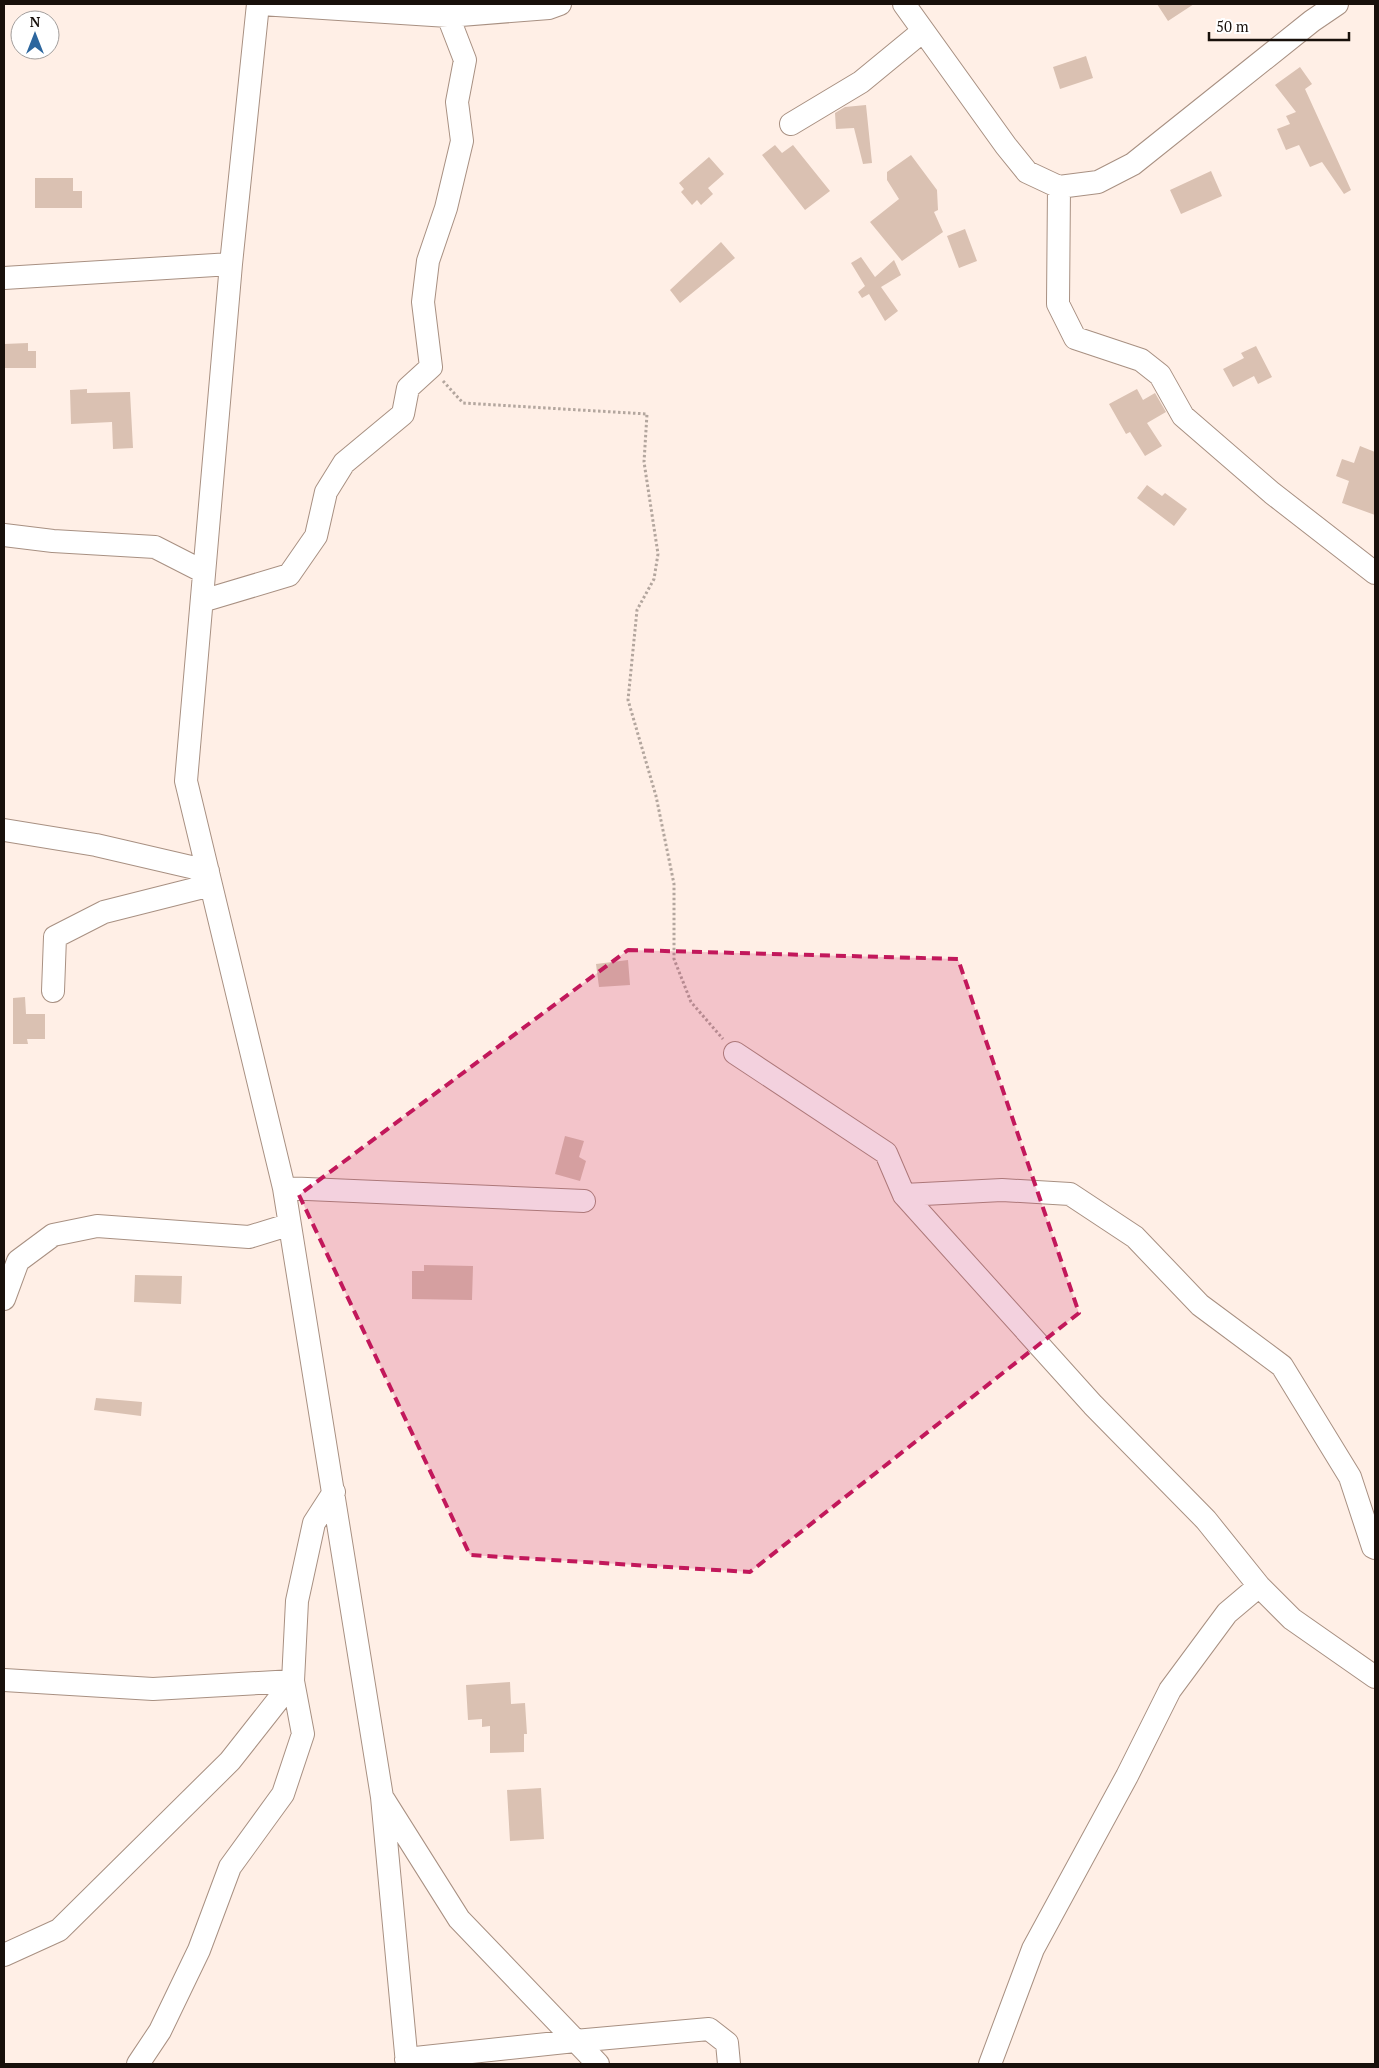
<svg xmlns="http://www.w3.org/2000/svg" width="1379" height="2068" font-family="'PT Serif',serif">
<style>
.building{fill:#dac1b2}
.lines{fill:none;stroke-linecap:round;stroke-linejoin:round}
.minor-casing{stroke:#a89082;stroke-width:24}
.path{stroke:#b3a69e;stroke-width:3;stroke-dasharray:2.5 2.5;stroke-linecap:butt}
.minor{stroke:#fff;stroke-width:22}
.marked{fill:#c2185b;fill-opacity:0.2;stroke:#c2185b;stroke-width:4;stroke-dasharray:10 6;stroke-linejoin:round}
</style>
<rect width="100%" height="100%" fill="#ffefe6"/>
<!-- building -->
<path class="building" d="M1157,4H1194L1168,21Z
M1086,56L1093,78L1060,89L1053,67Z
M1300,67L1312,84L1305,89L1351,190L1344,194L1322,162L1310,167L1299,145L1286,150L1277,129L1290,124L1286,116L1296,112L1275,85Z
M866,105L872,163L863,164L854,128L836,129L835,113L845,107Z
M775,145L782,153L793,145L830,191L805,210L762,155Z
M911,155L937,190L938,210L934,212L943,232L902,261L870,222L899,199L887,180V172Z
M709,157L724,174L708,188L713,194L701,205L697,200L692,205L681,192L684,189L679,183Z
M1211,171L1222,196L1181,214L1170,190Z
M35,178H73V191H82V208H35Z
M965,229L977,261L959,268L947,236Z
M721,242L735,258L680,303L670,290Z
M861,257L875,277L894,260L901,275L881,287L898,311L885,321L869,294L862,298L858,292L865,286L851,263Z
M28,343V351H36V368H4V344Z
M1256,346L1272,377L1258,384L1254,376L1233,387L1223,369L1244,358L1241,353Z
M87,389V393L130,392L133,448L113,449L112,422L71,424L70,390Z
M1137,389L1143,400L1155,393L1166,412L1147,423L1162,446L1145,456L1130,432L1126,434L1109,404Z
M1360,446L1375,452V515L1342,503L1349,481L1336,476L1342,459L1354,463Z
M1147,485L1162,496L1165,493L1187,509L1174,526L1137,498Z
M628,960L630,985L599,987L596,964Z
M25,997L26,1014H45V1039H27L28,1044H13V998Z
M565,1136L584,1141L579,1157L586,1161L580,1181L555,1174Z
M424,1265L473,1266L472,1300L412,1299V1271H424Z
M135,1275L182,1276L181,1304L134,1302Z
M96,1398L142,1402L141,1416L94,1410Z
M510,1682L511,1704L525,1703L527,1734H524V1752L490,1753V1726L482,1727V1719L468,1720L466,1685Z
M541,1788L544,1839L510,1841L507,1790Z"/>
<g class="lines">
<!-- minor casing -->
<g class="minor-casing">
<path id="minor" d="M258,4L231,264L186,781L284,1188L382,1797L407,2064
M261,4L448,16L549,8L560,4
M904,4L1006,146L1027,172L1059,187L1098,182L1133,164L1312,21L1337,4
M791,124L861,82L923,31
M1059,187L1058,304L1075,338L1141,360L1160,375L1183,416L1272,493L1375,573
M4,278L231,264
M4,535L53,541L155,547L204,572
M202,601L289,575L316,536L326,492L344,463L403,414L408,388L431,367L423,302L428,261L446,208L462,141L457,102L465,60L448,16
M4,830L96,845L208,871
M53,991L55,937L104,912L211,885
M735,1053L886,1153L904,1195L1093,1405L1206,1520L1259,1586L1292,1619L1375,1677
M284,1188L584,1201
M904,1195L1002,1190L1070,1194L1135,1237L1200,1305L1282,1366L1350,1477L1373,1547L1375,1548
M4,1299L18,1261L53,1235L97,1226L249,1237L288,1225
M4,1680L153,1689L293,1681L303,1734L283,1794L230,1867L199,1950L160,2031L138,2064
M384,1800L459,1919L598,2064
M4,1955L59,1930L230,1761L293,1681L297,1601L314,1523L334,1492
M406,2059L575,2041L709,2029L727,2043L729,2064
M990,2064L1033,1949L1127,1776L1170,1690L1227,1613L1259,1586"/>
</g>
<!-- path -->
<path class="path" d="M443,381L463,403L647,414L644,462L658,554L654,579L637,610L628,700L656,796L674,884V959L691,1002L723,1039"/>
<!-- minor -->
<use href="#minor" class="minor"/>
</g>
<!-- marked area -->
<path class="marked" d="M628,950L958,959L1079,1313L750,1572L470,1555L299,1195Z"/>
<!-- border -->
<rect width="1379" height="2068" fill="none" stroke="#18100b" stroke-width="10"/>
<!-- north arrow -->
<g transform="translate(35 35)"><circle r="24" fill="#ffffff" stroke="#a39f9d"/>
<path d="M0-4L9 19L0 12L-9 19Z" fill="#2c669e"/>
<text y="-8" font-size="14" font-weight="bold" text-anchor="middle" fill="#18100b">N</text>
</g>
<!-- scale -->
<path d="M1209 32v8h140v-8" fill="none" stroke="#18100b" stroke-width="2.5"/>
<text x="1216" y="32" font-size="15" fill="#18100b" stroke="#ffffff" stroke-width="4" paint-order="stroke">50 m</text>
</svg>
